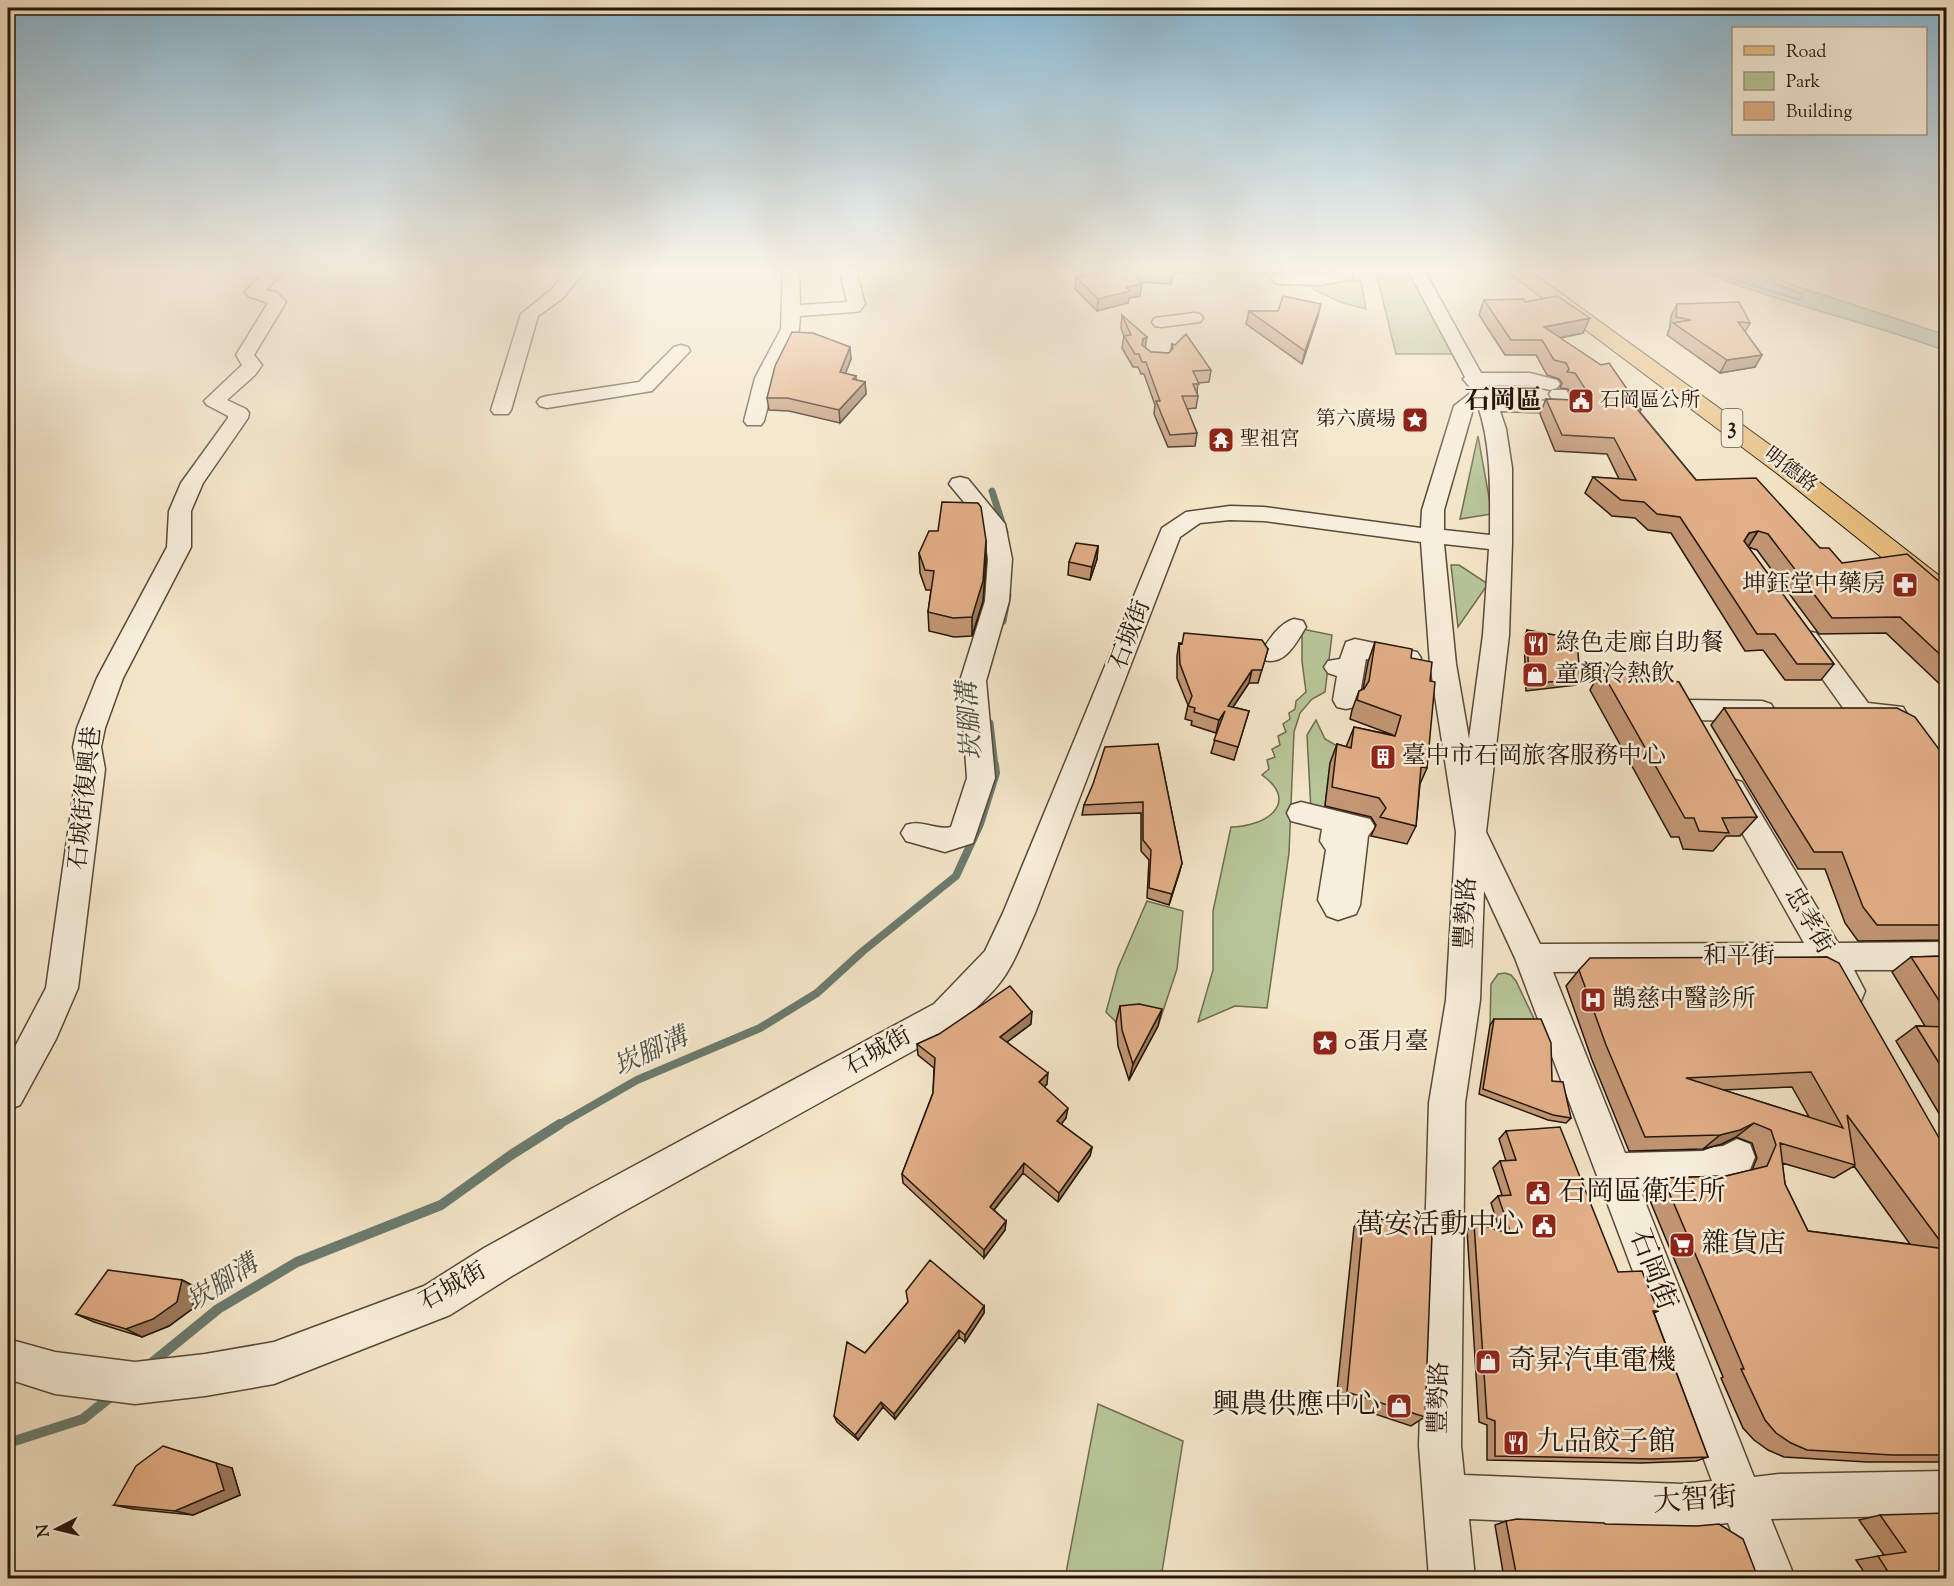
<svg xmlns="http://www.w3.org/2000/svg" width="1954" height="1586" font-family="'Sorts Mill Goudy','Noto Serif TC',serif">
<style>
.green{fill:#b7c598;stroke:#6e6d50;stroke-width:1.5}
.water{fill:#9bbfb2;stroke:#6b7b6e;stroke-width:1.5}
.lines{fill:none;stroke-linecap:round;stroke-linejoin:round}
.shore{stroke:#606a5e;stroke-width:1.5}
.stream-far2{stroke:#6b7b6e;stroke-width:7}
.stream-far1{stroke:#6b7b6e;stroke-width:8}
.stream{stroke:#6b7b6e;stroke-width:10}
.minor-casing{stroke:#584938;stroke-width:3}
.major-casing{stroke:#241509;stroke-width:2}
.minor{fill:#f7eedb;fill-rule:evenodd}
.major{fill:#eac284;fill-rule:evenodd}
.wall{fill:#c29674;stroke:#241509;stroke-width:1.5;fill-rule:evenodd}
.shaded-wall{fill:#9e7a5e;stroke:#241509;stroke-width:1.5}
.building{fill:#e2af87;stroke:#241509;stroke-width:1.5;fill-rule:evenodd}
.labels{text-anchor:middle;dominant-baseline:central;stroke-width:5;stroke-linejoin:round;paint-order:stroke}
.far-poi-label{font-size:20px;fill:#241509;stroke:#f7eedb;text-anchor:start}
.far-street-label{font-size:20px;fill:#241509;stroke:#f7eedb}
.shield{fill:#f7eedb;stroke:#635648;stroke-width:1.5}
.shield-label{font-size:22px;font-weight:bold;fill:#241509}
.poi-label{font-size:24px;fill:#241509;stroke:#f7eedb;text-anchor:start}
.street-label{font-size:24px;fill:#241509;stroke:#f7eedb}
.far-district-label{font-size:26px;font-weight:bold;fill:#241509;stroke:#f7eedb}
.water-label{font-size:26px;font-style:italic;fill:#4e5044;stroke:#f7eedb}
.near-poi-label{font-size:28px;fill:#241509;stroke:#f7eedb;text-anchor:start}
.near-street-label{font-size:28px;fill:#241509;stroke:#f7eedb}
</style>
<rect width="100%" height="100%" fill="#f3e5c7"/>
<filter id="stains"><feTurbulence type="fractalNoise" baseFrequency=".00333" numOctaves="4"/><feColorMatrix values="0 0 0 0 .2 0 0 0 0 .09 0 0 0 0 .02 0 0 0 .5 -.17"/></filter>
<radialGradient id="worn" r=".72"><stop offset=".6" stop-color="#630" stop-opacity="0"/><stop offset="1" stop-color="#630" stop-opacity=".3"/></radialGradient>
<!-- green -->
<path class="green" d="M1375,268H1409L1456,354H1396Z
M1346,280L1361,281L1366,309L1340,302L1313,289L1315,285Z
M1478,436L1492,514L1460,519Z
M1451,565H1459L1488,584L1458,627Z
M1302,629L1332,635L1325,692L1312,699L1300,713L1294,732L1289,853L1267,1008L1235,1006L1198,1022L1213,970V911L1231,827C1265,827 1301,803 1262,775L1269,769L1267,760L1275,757L1272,749L1280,745L1278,736L1286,732L1283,724L1290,719L1289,713L1295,709L1296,701L1306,692L1302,661Z
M1316,720L1325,739L1346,751L1330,764L1324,814L1311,811L1307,735Z
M1147,901L1183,911L1177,969L1158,1026L1135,1020L1116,1022L1106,1012L1118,968Z
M1505,973L1511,975L1516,981L1537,1025H1490L1491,984L1498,974Z
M1098,1404L1183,1441L1161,1578H1065Z"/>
<!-- water -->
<path class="water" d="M1694,268H1749L1796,286L1946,335V351C1863,320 1775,303 1694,268Z"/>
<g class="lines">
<!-- shore -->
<path class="shore" d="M1709,268L1739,281L1800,300L1803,298L1802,294L1754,276L1750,268"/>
<!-- stream-far2 -->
<path class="stream-far2" d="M992,491L1005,532
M1003,621L1008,595
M990,723L995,766"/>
<!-- stream-far1 -->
<path class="stream-far1" d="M557,1126L637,1080L760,1028L817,993L863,951L956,876L980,824L996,773L995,765"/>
<!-- stream -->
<path class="stream" d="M148,1366L218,1309L297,1262L441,1205L511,1155L560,1124
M8,1443L83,1419L113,1395"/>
<!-- minor casing -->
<g class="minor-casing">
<path id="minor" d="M268,268H286L266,290L276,292L286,302L254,355L262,365L255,375L227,400L246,409L249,413L248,418L203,483L191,511V547L123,678L105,728L101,747L105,769L78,988L56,1039L20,1105L8,1110V1060L46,988L77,769L73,747L77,728L97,678L167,547L169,511L181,483L228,418V416L207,405L204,401L242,365L236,355L268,303L248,296L245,292Z
M570,268H587L563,298L538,316L511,410L508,414H494L491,410L521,314L551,290Z
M783,268H799L800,305L847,302L839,268H855L865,304L860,311L854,312L800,316L799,329L775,378L764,421L761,425H747L744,421L755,378L781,329Z
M1338,268H1354L1352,279L1320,285L1281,284L1275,283L1272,279L1275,275L1281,274L1320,275L1337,272Z
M1407,268H1423L1481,373H1530L1557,380L1560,384L1557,388L1550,390L1530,385H1489L1496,399L1553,401L1549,394L1552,390H1566L1577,407L1574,411L1567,413L1500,411L1506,429L1512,468V543L1509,635L1486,832L1540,944L1804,943L1718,790L1722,782L1732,779L1742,782L1838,943L1946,942V970H1854L1865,991L1861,1001L1849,1006L1837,1001L1820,970L1553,972L1625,1153L1703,1151L1713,1147L1723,1146L1737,1139L1750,1144L1755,1157L1747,1177C1713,1191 1676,1188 1640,1189L1754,1477L1779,1474L1946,1471V1515L1771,1519L1795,1578H1749L1728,1523L1682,1528L1469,1519L1475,1578H1429L1419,1446L1429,1103L1446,1000L1456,832L1430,664L1421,542L1264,521L1230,520L1200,523L1180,537L1035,913C1026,932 1019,952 1009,969C997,991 975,1008 958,1026L617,1215L512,1276L450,1315L274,1384L205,1396L135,1404L55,1394L8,1379V1339L55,1352L135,1362L205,1354L274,1342L424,1286L484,1248L591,1189L934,1004L985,951L1003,913L1162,528L1186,512L1230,506L1264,507L1421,528L1422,510L1454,406L1473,391L1463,379L1465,377ZM1478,406C1492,448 1490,491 1490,535L1444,530V510L1473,409ZM1444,544L1489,549L1483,635L1469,739L1456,664ZM1484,891L1515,958L1712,1481L1682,1484L1464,1475L1461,1446L1465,1103L1480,1000Z
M1194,313L1200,314L1203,318L1200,322L1161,327L1155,326L1152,322L1155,318Z
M681,345L688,347L690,351L652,391L547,408L540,406L537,402L540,398L547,396L639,382L674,347Z
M960,477L968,479L1005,524L1012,559L1009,601L986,681L995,778L973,843L945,852L906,841L901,833L906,825C923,819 935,831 951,827L967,778L960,681L985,601L988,559L983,525L949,484L952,479Z
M1294,619L1303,621L1306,627C1296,643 1285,666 1264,660L1260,654C1268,641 1279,623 1294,619Z
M1807,631L1816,633L1868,703L1903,707L1907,714L1903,721L1894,724L1851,719L1794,639L1798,633Z
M1355,639L1417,652L1421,658L1417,664L1408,667L1366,659L1359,700L1355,707L1346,709L1337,707L1333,700L1337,676L1328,673L1324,667L1328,661L1340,659L1346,642Z
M1686,700L1762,701L1771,704L1775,711L1771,718L1762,721L1686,720L1677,717L1673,710L1677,703Z
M1301,802L1370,819L1375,827L1368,836L1360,905L1356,914L1338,920L1327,916L1318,900L1326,850L1320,841L1322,829L1291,821L1287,813L1291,805Z"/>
</g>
<!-- major casing -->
<g class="major-casing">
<path id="major" d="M1503,268H1526L1795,463L1946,581V604L1936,601L1778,474Z"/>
</g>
<!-- minor -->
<use href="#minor" class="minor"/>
<!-- major -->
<use href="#major" class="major"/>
</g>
<!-- wall -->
<path class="wall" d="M1116,268H1336L1335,270L1281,272L1273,274L1173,273L1171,284L1141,282L1142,284L1140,296L1129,298L1128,303L1097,311L1075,289L1076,277L1117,269Z
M1484,300L1525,302L1583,333L1561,338L1641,409L1640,412L1696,480L1820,548L1842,563L1947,588V691L1886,633L1819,634L1757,550L1748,547L1834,664L1821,680H1785L1763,650L1745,651L1671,533L1648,530L1635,518L1612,516L1585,493L1593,477L1619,479L1607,454L1555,451L1540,414L1546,399L1575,400L1568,389L1560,388L1562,383L1559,379L1547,375L1536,355H1505L1479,315Z
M1677,304L1750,323L1745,332L1755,367L1720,373L1667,335L1670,327L1671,316Z
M1249,311H1278L1318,316L1302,364L1246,324Z
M1122,315L1146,348L1151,352L1169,353L1171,350L1172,344L1211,370L1209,382L1198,383L1197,393L1198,396L1196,408L1187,409L1197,433L1195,446L1168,447L1154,414L1155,405L1144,374H1141L1138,367H1133L1122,348L1124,336L1121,328Z
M851,359L845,374L856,376V380L865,382L866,394L840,423L789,411L769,410L767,398Z
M1098,546L1097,559L1090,580L1068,575L1069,562Z
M919,553L986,559L983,601L972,636L954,637L929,631L928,612L931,590H926L920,573Z
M1527,630L1580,679L1576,685L1526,691L1524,637Z
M1375,642L1411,658L1430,681L1427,768L1420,784L1416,826L1407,844L1371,836L1376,825L1371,817L1325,806L1330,763L1337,744L1346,747L1354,727L1393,735L1350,719L1352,710L1359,691L1363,689L1368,662Z
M1179,643L1268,649L1258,683H1249L1233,707L1249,711L1234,760L1211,753L1218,730L1216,733L1191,725L1192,721L1185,719L1188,705L1177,678V656Z
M1601,670L1757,817L1740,836H1726L1713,851L1683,849L1679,837H1671L1590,690Z
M1724,708L1947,760V940L1858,941L1845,923L1825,869H1798L1711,725Z
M1158,744L1182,863L1169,905L1147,898L1149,860L1141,851V813L1082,815L1084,805Z
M1947,956V1127L1896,1041L1916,1026H1925L1892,972L1911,957Z
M1827,957L1947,1152V1462H1867L1784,1457L1768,1450L1754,1440L1743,1428L1721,1378L1723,1377L1646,1191L1663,1178L1726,1176L1752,1170L1757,1158L1752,1143L1736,1137L1722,1144L1703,1149L1629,1151L1592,1060L1566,986L1579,970ZM1792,1087L1809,1117L1723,1090ZM1782,1163L1834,1178L1854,1166L1910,1244L1808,1231L1785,1184Z
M1120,1006L1158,1026L1129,1080L1118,1046L1116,1022Z
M1494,1019L1552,1081L1571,1118L1566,1123L1548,1120L1479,1094L1490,1025Z
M1031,1024L1007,1042L1047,1084L1044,1087L1066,1118L1061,1124L1092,1147L1090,1156L1058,1202L1023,1173L994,1210L1006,1221L1005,1230L984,1258L903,1183L902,1174L933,1093L934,1068L918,1055L917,1044Z
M1506,1131L1618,1272L1658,1311L1654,1313L1708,1457L1696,1461L1641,1463L1487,1460V1425L1479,1422L1467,1230L1474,1223L1500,1231L1491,1203L1498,1196L1502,1195L1493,1168L1500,1161H1506L1499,1139Z
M1364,1214L1425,1417L1411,1426L1336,1401L1354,1227Z
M182,1280L197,1288L192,1309L169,1326L142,1337L94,1322L76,1314Z
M908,1302L984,1306V1313L965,1342L959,1337L895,1419L883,1407L858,1440L837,1422L834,1416L865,1353Z
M232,1468L240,1495L193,1515L133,1509L114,1505Z
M1880,1515L1947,1578H1868L1856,1560L1884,1555L1859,1520Z
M1506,1521L1605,1524L1758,1578H1504L1495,1525Z"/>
<!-- shaded-wall -->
<path class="shaded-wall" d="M1274,268H1282L1281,272L1273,274Z
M1142,284L1140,296L1129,298L1128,303L1097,311L1098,299L1126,287Z
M1321,304L1318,316L1302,364L1305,351Z
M1590,318L1583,333L1543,341L1544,327Z
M1147,337L1145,349L1142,345L1143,339Z
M850,347L851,359L841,385L840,372Z
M1762,355L1755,367L1720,373L1727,360Z
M865,382L866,394L840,423L839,410Z
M1758,531L1748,547L1738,549L1749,533Z
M986,540V559L983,601L972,636V617Z
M1098,546L1097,559L1090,580L1092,567Z
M1252,670L1249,683L1225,719L1228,706Z
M1225,711L1222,724L1216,733L1219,720Z
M1182,863L1179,874L1169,905L1172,894Z
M1162,1009L1158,1026L1129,1080L1133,1064Z
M1032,1012L1031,1024L999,1048L1000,1037Z
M1048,1073L1047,1084L1038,1093L1039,1082Z
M1068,1108L1066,1118L1056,1131L1057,1121Z
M1754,1123L1736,1137L1722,1144L1703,1149L1720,1135Z
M1092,1147L1090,1156L1058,1202L1059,1193Z
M1024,1163L1023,1173L989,1216L990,1207Z
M1006,1221L1005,1230L984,1258V1250Z
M182,1280L197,1288L192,1309L169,1326L142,1337L126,1329Z
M984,1306V1313L965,1342V1335Z
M959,1330V1337L895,1419L894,1414Z
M881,1402L883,1407L858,1440L855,1435Z
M179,1451L232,1468L240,1495L193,1515L175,1511Z"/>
<!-- building -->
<path class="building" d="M1122,268H1129L1142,284L1126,287L1130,291L1098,299L1076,277Z
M1130,268H1173V272L1132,270Z
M1283,296L1321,304L1305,351L1249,311H1278Z
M1557,296L1590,318L1544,327L1601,365L1609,363L1641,409H1637L1696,480L1756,478L1820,548H1829L1842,563L1907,554L1947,588V661L1900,617L1832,618L1768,534L1758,531L1749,533L1744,541L1834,664H1797L1775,634H1757L1680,517L1657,514L1644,502L1621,500L1593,477L1636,480L1614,438L1562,435L1546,399L1575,400L1583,397L1586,390L1575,373L1567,372L1569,369L1566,363L1554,360L1542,340H1511L1484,300L1523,299L1525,302Z
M1739,302L1750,323L1738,322L1762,355L1727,360L1673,323L1691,320L1676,317L1677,304Z
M1122,315L1147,337L1143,339L1142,345L1151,352L1169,353L1173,348L1172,344L1175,345L1186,334L1211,370L1193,371L1199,384H1193L1198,396H1182L1197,433L1170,435L1156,401H1160L1146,362H1142L1139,354H1135L1124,336L1131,335Z
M792,332L813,333L850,347L840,372L856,376L853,379L865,382L839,410L787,398H767L775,366Z
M942,502L978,503L981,507L986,540L983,581L972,617L953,618L928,612L934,571L925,570L919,553L929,531H938Z
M1076,543L1098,546L1092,567L1069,562Z
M1527,630L1577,639L1580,679L1529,684Z
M1184,633L1262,640L1268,649L1262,670H1252L1228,706L1249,711L1238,747L1214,740L1225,711L1219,720L1194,712L1195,708L1188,706L1192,696L1180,664L1179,643L1182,644Z
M1375,642L1412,649L1411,658L1432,662L1430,681L1435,682L1427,768L1421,767L1416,826L1380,817L1386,808L1379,798L1332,787L1337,744L1351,748L1354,727L1395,736L1401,716L1357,700L1359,691L1364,689L1369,681Z
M1601,670L1679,682L1757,817L1722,818L1729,833L1699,831L1694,818H1685Z
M1724,708H1897L1915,717L1947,760V925H1877L1863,907L1842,852H1814Z
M1158,744L1182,863L1172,894L1149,888L1151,850L1143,840V802L1084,805L1093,784L1105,747Z
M1947,956V1013L1911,957Z
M1827,957L1839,963L1947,1152V1288H1945L1947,1290V1455H1892L1807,1450L1791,1443L1776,1433L1765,1420L1741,1369H1744L1663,1178L1726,1176L1767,1166L1776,1145L1771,1130L1754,1123L1740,1130L1720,1135L1645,1137L1606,1045L1579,970L1590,958ZM1811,1072L1843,1128L1686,1078ZM1847,1115L1946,1249L1808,1231L1785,1184L1780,1143L1855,1165Z
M1010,986L1032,1012L1000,1037L1048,1073L1039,1082L1068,1108L1057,1121L1092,1147L1059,1193L1024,1163L990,1207L1006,1221L984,1250L902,1174L933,1093L935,1058L917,1044L939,1034Z
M1139,1004L1162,1009L1133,1064L1122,1030L1120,1006Z
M1494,1019H1541L1551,1043L1552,1081L1563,1082L1571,1118L1553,1115L1483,1089Z
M1916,1026L1947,1027V1076Z
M1560,1127L1618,1272L1642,1271L1658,1311H1653L1708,1457L1652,1459L1495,1456V1421L1487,1418L1474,1223L1511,1234L1498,1196L1511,1195L1500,1161L1516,1160L1506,1131Z
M1364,1214L1432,1234L1425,1417L1347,1392Z
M930,1260L984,1306L965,1335L959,1330L894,1414L881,1402L855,1435L834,1416L847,1342L865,1353L908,1302L906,1291Z
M108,1270L182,1280L177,1302L153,1319L126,1329L76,1314Z
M163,1446L216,1463L224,1490L175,1511L114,1505L136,1466Z
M1947,1513V1578H1892L1878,1556L1906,1552L1880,1515Z
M1517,1519L1604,1523L1605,1524L1697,1526L1719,1524L1743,1539L1758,1578H1517L1506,1521Z"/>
<!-- sky -->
<linearGradient id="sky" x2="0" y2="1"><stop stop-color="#89b8d2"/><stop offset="0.55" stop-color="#faf3e6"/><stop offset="1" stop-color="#faf3e6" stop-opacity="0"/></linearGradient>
<rect width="1954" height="490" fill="url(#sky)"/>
<!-- icons -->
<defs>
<g id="civic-square" transform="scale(1.35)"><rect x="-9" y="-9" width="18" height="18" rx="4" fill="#8f2418" stroke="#f7eedb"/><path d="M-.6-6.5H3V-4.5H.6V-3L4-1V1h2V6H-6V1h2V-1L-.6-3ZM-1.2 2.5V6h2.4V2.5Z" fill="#fff"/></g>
<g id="sight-square" transform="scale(1.35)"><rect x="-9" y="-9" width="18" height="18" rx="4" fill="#8f2418" stroke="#f7eedb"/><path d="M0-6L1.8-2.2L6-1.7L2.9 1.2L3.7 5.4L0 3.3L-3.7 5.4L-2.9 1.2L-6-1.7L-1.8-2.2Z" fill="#fff"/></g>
<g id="temple-square" transform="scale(1.35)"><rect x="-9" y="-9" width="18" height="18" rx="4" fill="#8f2418" stroke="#f7eedb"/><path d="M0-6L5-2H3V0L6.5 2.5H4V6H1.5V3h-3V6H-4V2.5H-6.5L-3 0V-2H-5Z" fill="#fff"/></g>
<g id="pharmacy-square" transform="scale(1.35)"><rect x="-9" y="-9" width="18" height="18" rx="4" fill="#8f2418" stroke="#f7eedb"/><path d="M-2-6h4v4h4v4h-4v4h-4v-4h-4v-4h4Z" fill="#fff"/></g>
<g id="restaurant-square" transform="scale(1.35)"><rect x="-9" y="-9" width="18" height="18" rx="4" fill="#8f2418" stroke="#f7eedb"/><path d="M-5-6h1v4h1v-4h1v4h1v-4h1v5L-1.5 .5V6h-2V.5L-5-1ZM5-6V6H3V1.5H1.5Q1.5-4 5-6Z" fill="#fff"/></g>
<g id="shop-square" transform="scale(1.35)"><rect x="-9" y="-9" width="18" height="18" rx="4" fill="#8f2418" stroke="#f7eedb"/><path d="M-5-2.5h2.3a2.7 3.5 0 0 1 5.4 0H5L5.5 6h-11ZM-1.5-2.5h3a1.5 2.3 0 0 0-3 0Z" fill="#fff"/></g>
<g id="building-square" transform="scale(1.35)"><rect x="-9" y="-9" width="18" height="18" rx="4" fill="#8f2418" stroke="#f7eedb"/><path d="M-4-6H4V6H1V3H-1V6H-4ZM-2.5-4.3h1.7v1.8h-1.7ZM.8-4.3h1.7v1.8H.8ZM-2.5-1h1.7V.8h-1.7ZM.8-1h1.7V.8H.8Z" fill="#fff"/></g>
<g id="hospital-square" transform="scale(1.35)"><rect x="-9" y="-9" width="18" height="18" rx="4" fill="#8f2418" stroke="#f7eedb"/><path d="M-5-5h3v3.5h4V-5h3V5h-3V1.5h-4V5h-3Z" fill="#fff"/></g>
<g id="supermarket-square" transform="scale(1.35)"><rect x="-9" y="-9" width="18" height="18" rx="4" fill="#8f2418" stroke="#f7eedb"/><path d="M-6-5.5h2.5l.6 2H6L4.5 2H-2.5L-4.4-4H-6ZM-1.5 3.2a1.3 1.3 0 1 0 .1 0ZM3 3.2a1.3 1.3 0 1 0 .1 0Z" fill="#fff"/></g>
</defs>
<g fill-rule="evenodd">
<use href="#civic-square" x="1581" y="401"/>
<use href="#sight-square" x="1415" y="420"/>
<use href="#temple-square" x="1221" y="440"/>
<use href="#pharmacy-square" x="1905" y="585"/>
<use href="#restaurant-square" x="1536" y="644"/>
<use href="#shop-square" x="1535" y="675"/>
<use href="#building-square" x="1383" y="757"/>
<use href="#hospital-square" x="1593" y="1000"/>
<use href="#sight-square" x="1325" y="1043"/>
<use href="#civic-square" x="1538" y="1193"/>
<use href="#civic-square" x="1544" y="1226"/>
<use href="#supermarket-square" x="1682" y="1245"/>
<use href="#shop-square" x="1488" y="1362"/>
<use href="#shop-square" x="1399" y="1406"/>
<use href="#restaurant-square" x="1516" y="1443"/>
</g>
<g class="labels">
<!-- far-poi labels -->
<g class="far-poi-label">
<text x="1600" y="401">石岡區公所</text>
<text x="1396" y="420" text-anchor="end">第六廣場</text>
<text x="1240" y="440">聖祖宮</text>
</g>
<!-- far-street labels -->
<g class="far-street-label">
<text transform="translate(1790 471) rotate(37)">明德路</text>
</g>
<!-- shield labels -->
<rect class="shield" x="1721.5" y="409" width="21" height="38" rx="4.5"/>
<g class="shield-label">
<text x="1732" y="428">3</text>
</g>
<!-- poi labels -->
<g class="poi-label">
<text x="1886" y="585" text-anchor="end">坤鈺堂中藥房</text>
<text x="1556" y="644">綠色走廊自助餐</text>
<text x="1555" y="675">童顏冷熱飲</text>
<text x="1402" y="757">臺中市石岡旅客服務中心</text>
<text x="1612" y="1000">鵲慈中醫診所</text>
<text x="1344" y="1043">0蛋月臺</text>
</g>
<!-- street labels -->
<g class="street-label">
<text transform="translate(1131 635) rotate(-69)">石城街</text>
<text transform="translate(86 798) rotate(-84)">石城街復興巷</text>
<text transform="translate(1467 913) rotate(-87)">豐勢路</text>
<text transform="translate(1808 921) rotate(60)">忠孝街</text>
<text x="1739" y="957">和平街</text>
<text transform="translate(878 1052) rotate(-29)">石城街</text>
<text transform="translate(453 1287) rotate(-29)">石城街</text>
<text transform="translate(1440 1398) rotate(-89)">豐勢路</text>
</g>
<!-- far-district labels -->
<g class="far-district-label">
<text x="1503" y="401">石岡區</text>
</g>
<!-- water labels -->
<g class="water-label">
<text transform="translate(971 721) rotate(-94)">崁腳溝</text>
<text transform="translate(651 1053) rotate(-25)">崁腳溝</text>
<text transform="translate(223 1284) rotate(-33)">崁腳溝</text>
</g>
<!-- near-poi labels -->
<g class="near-poi-label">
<text x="1558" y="1193">石岡區衛生所</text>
<text x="1524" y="1226" text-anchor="end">萬安活動中心</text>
<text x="1702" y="1245">雜貨店</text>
<text x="1508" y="1362">奇昇汽車電機</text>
<text x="1380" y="1406" text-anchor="end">興農供應中心</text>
<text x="1536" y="1443">九品餃子館</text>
</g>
<!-- near-street labels -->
<g class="near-street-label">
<text transform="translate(1652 1270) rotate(69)">石岡街</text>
<text transform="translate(1695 1501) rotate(-4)">大智街</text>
</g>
</g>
<!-- margin -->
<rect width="1954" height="1586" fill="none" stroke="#f3e5c7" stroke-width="30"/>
<rect x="9" y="9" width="1936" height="1568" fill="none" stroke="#241509" stroke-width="3"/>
<rect x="15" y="15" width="1924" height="1556" fill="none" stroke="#241509" stroke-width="1.5"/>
<!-- legend -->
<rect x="1732" y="27" width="195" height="108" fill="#f7eedb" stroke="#a39787" stroke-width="1.5"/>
<rect x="1744" y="46" width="30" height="9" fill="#eac284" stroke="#a39787" stroke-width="1.5"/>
<text x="1786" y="57" font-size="18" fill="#241509">Road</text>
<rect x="1744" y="72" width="30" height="18" fill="#b7c598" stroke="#a39787" stroke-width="1.5"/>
<text x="1786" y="87" font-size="18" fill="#241509">Park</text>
<rect x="1744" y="102" width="30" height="18" fill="#e2af87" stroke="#a39787" stroke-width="1.5"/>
<text x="1786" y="117" font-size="18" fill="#241509">Building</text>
<!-- north arrow -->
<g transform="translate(57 1529) rotate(263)" stroke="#f7eedb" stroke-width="4.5" paint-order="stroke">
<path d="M0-4.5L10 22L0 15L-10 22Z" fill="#241509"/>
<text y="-9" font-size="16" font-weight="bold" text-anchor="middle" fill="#241509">N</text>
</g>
<rect width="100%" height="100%" filter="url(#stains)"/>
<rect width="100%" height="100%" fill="url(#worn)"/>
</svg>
